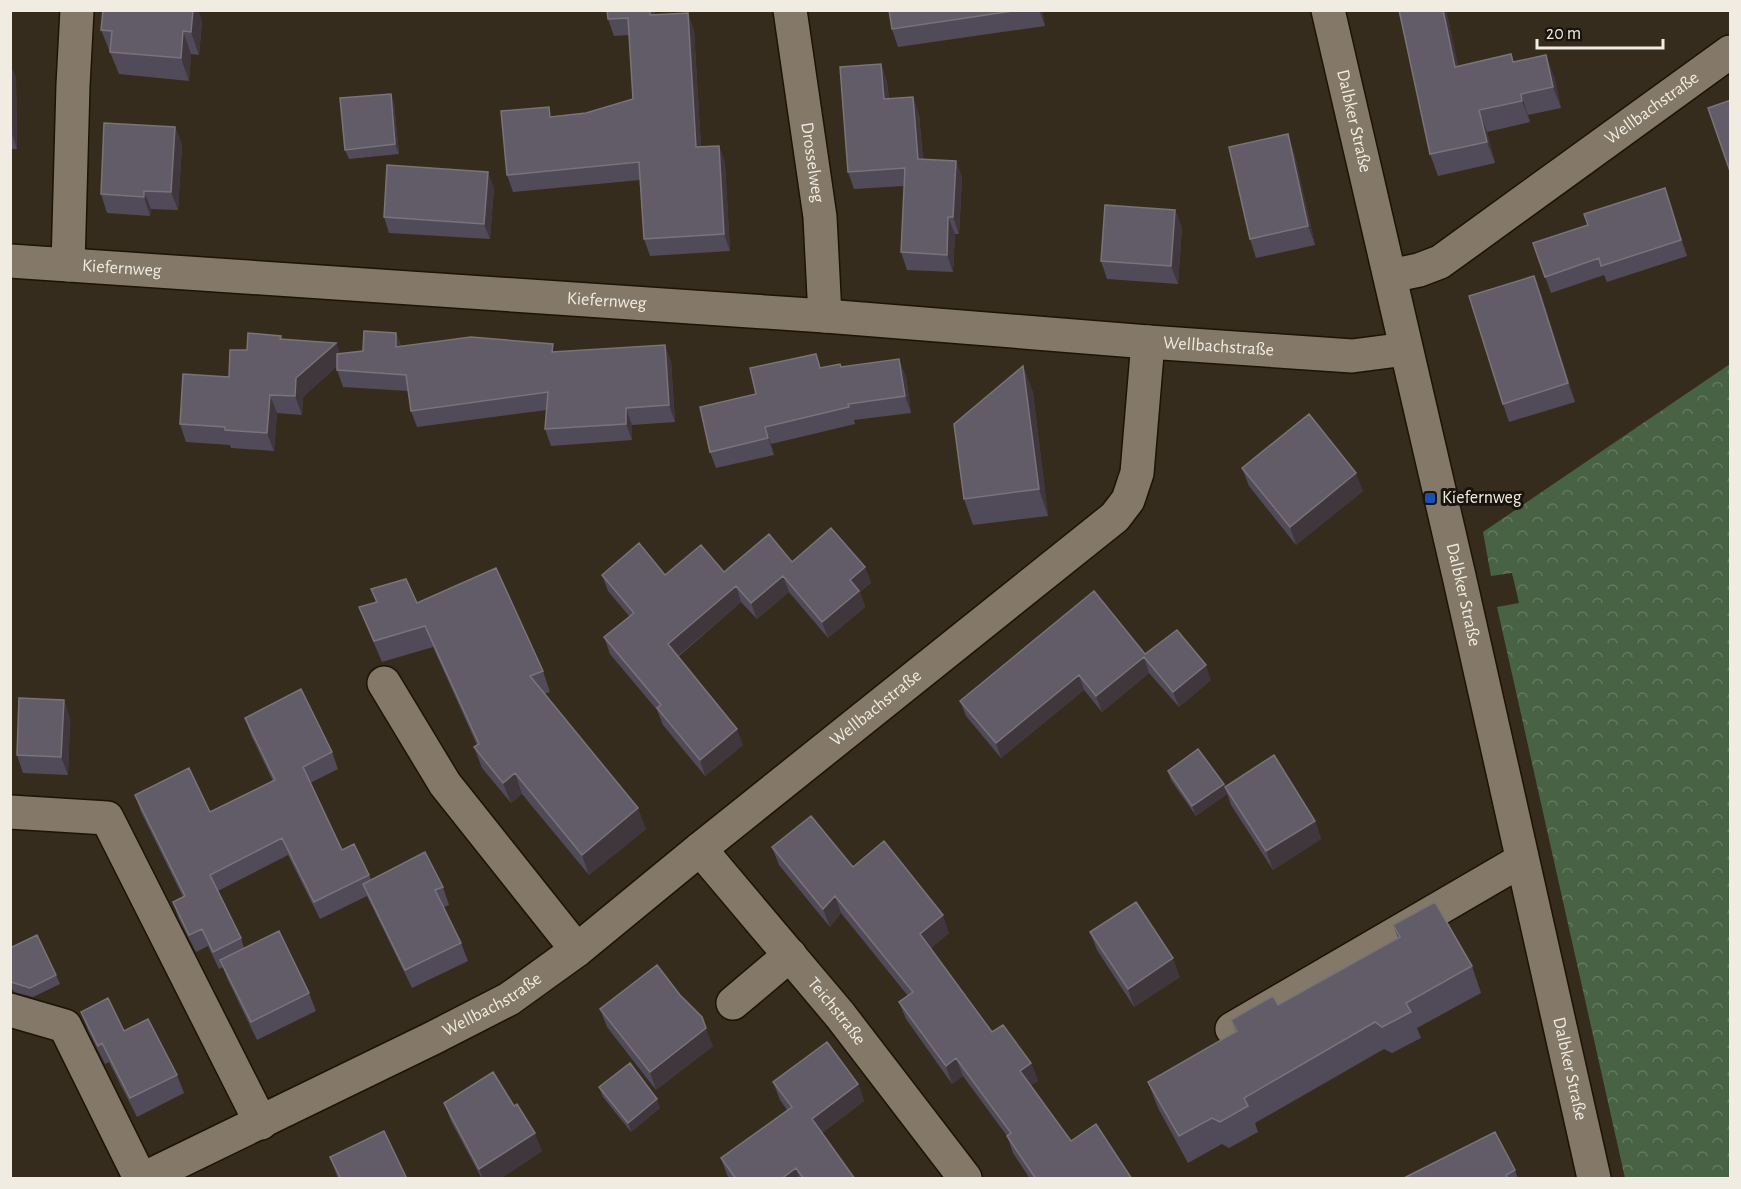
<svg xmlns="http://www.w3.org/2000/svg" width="1741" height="1189" font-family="'Alegreya Sans',sans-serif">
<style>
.forest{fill:url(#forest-crowns)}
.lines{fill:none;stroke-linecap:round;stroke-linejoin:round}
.minor-casing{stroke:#1c1406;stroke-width:36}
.minor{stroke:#847968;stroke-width:33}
.wall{fill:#514b59}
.shaded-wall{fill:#3f373b}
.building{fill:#625c68;stroke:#79737b;stroke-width:1.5}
.transit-dot{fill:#1a4fb4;stroke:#19150e;stroke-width:2}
.labels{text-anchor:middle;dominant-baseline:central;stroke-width:6;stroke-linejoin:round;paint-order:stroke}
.street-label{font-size:18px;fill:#f1ece2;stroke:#19150e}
.poi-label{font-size:18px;fill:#f1ece2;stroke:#19150e;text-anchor:start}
</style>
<defs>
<pattern id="forest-crowns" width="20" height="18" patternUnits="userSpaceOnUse" patternTransform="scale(1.5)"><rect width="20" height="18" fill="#476344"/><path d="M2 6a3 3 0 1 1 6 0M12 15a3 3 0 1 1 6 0" fill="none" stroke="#627a5f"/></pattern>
</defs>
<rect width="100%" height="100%" fill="#352c1d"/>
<!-- forest -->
<path class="forest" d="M1730,364V1178H1625L1497,607L1519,603L1512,573L1491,576L1483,532Z"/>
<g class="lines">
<!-- minor casing -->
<g class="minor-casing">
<g id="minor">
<path id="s1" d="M790,10L820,217L825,316"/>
<path id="s2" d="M1328,10L1459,576L1594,1178"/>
<path id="s3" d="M10,261L825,316L1148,342"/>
<path d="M68,265L73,85L77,10"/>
<path id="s4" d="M1390,276L1419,270L1440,262L1730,52"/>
<path d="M384,683L445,784L577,950"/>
<path d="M10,812L107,818L261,1123"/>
<path id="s5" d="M700,849L840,1015L965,1178"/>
<path d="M733,1003L790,955"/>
<path d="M10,1010L65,1026L140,1178"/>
<path d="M1232,1029L1522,860"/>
<path id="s6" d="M145,1178L433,1038L509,999L577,950L700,849L1115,517L1128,500L1137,473L1148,342L1352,356L1406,349"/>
</g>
</g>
<!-- minor -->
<use href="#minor" class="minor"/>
</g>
<!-- wall -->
<path class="wall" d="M103,10H198L202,22L199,55L191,54L189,81L119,74L101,30Z
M889,10H1042L1045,26L898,47L892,29Z
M1399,10H1446L1458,66L1514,62L1554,76L1561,108L1528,115L1530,122L1487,132L1495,163L1438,176L1430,154Z
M655,14L694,30L701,147L719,146L725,163L730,251L650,256L644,239L640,180L513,192L507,175L553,117L586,113L633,99L629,35L614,36L608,19Z
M10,64L16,78L17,149H10Z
M881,64L887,82L889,99L919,114L923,159L956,161L962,178L959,234H955L953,272L907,270L901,252L904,186L854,189L848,172Z
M391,94L394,103L399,154L349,159L345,150Z
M175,127L182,145L178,210L151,209L150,216L107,213L101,194Z
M1294,152L1315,245L1256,258L1250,239Z
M494,188L490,239L389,233L384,217Z
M1671,205L1687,256L1607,282L1604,275L1551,293L1533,243Z
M1175,210L1182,228L1178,284L1107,279L1101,261Z
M1541,294L1575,402L1509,422L1503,404Z
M396,333L401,346L556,352L671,361L675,422L632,425V440L551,446L545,429L547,410L417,427L411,411L408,391L343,387L337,370V366L303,397L302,415L277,413L274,451L231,448L230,445L186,442L180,424L229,377L247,350L281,336L282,339L336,343L340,354L363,351Z
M1023,366L1033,393L1048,516L973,525L964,499Z
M841,367L906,376L911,413L854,420L855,424L771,444L774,455L716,468L710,452L756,394L822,368Z
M1242,468L1363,491L1296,545L1249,486Z
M792,562L865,567L871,583L860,592L865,607L828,638L789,592L757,619L741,602L678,657L743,745L705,776L663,725L657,710L610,654L604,637L630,617L608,591L602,575H665L724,572Z
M371,589L417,603L543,671L550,692L544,694L646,829L589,875L522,794L511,803L482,768L474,747L477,745L433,647L382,662L367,627L359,607L376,602Z
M1145,654L1211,680L1179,707L1149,673L1102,712L1084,690L1001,758L966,716L960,701Z
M64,700L70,719L68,775L23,773L17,755Z
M245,718L332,752L338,769L310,783L342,850L369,875L371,879L443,887L449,905L444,907L461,943L468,961L412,988L367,896L320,919L288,855L218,891L241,938L244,948L309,993L316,1011L257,1040L227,978L223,967L219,969L208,946L196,952L179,919L173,902L183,897L141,812L135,795L210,812L273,781L251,735Z
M1168,771L1224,784L1227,794L1196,816L1171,780Z
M1225,787L1315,821L1321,839L1273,870L1231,805Z
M772,847L853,867L949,933L931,948L992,1032L1031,1063L1038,1081L1031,1085L1071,1141L1132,1179H1030L1013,1153L1007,1136L963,1076L952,1084L906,1019L899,1002L908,996L841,913L830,927L779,865Z
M1393,925L1472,966L1481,993L1417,1028L1421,1038L1392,1053L1384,1049L1255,1123L1258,1132L1229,1148L1222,1144L1188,1163L1158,1108L1148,1082L1236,1032L1231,1020L1278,1005L1398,938Z
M1090,932L1180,977L1134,1007L1097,950Z
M10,948L56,975L60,984L33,997L14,992L10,985Z
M600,1009L713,1046L656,1090L607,1027Z
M81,1012L124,1031L177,1075L184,1093L137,1117L109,1062L105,1064L88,1030Z
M773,1082L858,1084L864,1101L822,1133L855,1179H730L727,1175L721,1158L787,1110L780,1100Z
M599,1087L660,1108L631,1132L603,1097Z
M444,1103L514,1106L542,1151L500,1179H482L451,1121Z
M330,1157L407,1179H338Z
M1515,1170L1518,1179H1402Z"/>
<!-- shaded-wall -->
<path class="shaded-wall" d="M190,10H198L202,22L199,55L191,32Z
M650,10H655L656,31L650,15Z
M1039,10H1042L1045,26Z
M1443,10H1446L1463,88L1455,67Z
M688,13L694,30L702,164L696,147Z
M183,31L191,54L189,81L181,58Z
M1546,55L1554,76L1561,108L1553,87Z
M10,64L16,78L17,149L11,131Z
M881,64L887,82L890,116L884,99Z
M391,94L394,103L399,154L395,144Z
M1521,94L1528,115L1530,122L1522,101Z
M913,97L919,114L924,176L918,159Z
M1479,110L1487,132L1495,163L1487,142Z
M175,127L182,145L178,210L171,192Z
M1288,134L1294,152L1315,245L1308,226Z
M719,146L725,163L730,251L724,234Z
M956,161L962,178L959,234L953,217Z
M488,172L494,188L490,239L484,224Z
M1665,188L1671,205L1687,256L1681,240Z
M144,191L151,209L150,216L144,197Z
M1175,210L1182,228L1178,284L1171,266Z
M948,217L955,234L953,272L947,255Z
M1534,276L1541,294L1575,402L1568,383Z
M396,333L402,350L396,347Z
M336,343L342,361L303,397L302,415L295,396L296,378Z
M665,345L671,361L675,422L669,405Z
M899,359L906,376L911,413L905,396Z
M1023,366L1033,393L1048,516L1039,489Z
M270,395L277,413L274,451L267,433Z
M626,408L632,425V440L626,424Z
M765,427L771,444L774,455L768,438Z
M1356,473L1363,491L1296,545L1290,527Z
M865,567L871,583L860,592L865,607L828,638L822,622L850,580Z
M783,576L789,592L757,619L751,603Z
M736,586L741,602L673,660L668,644Z
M1144,657L1149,673L1102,712L1096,696Z
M1206,665L1211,680L1179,707L1173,692Z
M1079,675L1084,690L1001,758L996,743Z
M64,700L70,719L68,775L61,757Z
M737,729L743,745L705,776L700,760Z
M515,773L522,794L511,803L503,783Z
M1224,784L1227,794L1196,816L1192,806Z
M638,808L646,829L589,875L582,855Z
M1315,821L1321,839L1273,870L1266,851Z
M835,896L841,913L830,927L823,909Z
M943,915L949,933L927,951L920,934Z
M1173,958L1180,977L1134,1007L1128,989Z
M706,1028L713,1046L656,1090L650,1072Z
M956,1058L963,1076L952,1084L946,1066Z
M1031,1063L1038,1081L1027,1088L1020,1071Z
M858,1084L864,1101L818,1136L812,1119Z
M657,1099L660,1108L631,1132L628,1123Z
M535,1133L542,1151L500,1179H483L479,1169Z
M796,1168L800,1179H781Z"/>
<!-- building -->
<path class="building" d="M103,10H193L191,32L183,31L181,58L110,52L112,31L101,30Z
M607,10H650V15L688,13L696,147L719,146L724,234L644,239L639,162L507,175L501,111L549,107L550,117L586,113L633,99L628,18L608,19Z
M889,10H1020L892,29Z
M1399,10H1443L1455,67L1511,54L1513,62L1546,55L1553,87L1521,94L1522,101L1479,110L1487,142L1430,154Z
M881,64L884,99L913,97L918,159L956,161L953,217H948L947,255L901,252L905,168L848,172L840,67Z
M391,94L395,144L345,150L340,98Z
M1731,100V174L1708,108Z
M104,123L175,127L171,192L144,191V197L101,194Z
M1288,134L1308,226L1250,239L1229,147Z
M387,165L488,172L484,224L384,217Z
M1665,188L1681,240L1601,266L1599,258L1545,277L1533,243L1588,225L1584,214Z
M1105,205L1175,210L1171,266L1101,261Z
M1534,276L1568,383L1503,404L1469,296Z
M364,331L396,333V347L471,337L553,344L552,352L665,345L669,405L626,408V424L545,429L548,392L411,411L406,375L337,370V354L363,351Z
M248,333L281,336L280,339L336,343L296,378L295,396L270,395L267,433L225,430V427L180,424L183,374L229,377L230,350H247Z
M816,354L820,368L840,364L841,367L899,359L905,396L848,404L849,407L765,427L768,438L710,452L700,407L756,394L750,368Z
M1023,366L1039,489L964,499L954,424Z
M1309,414L1356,473L1290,527L1242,468Z
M831,528L865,567L850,580L859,591L822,622L783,576L751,603L736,586L668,644L737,729L700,760L657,708L661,705L604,637L634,613L602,575L639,543L665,575L701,545L724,572L769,534L792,562Z
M496,568L543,671L530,676L638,808L582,855L515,773L503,783L474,747L479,744L425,626L374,641L359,607L377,602L371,589L406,579L417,603Z
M1094,591L1145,654L1177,630L1206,665L1173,692L1144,657L1096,696L1079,675L996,743L960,701Z
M301,689L332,752L303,767L342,850L354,844L369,875L314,902L282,838L210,875L241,938L213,952L202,929L189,935L173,902L185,896L135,795L189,768L210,812L275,780L245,718Z
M19,698L64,700L61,757L17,755Z
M1198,749L1224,784L1192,806L1168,771Z
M1274,755L1315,821L1266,851L1225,787Z
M811,816L853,867L884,841L943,915L920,934L992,1032L1003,1025L1031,1063L1020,1071L1071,1141L1096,1124L1132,1179H1036L1007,1136L1011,1133L956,1058L946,1066L899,1002L913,992L835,896L823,909L772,847Z
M425,852L443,887L435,890L461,943L405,970L363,884Z
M1136,902L1173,958L1128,989L1090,932Z
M1435,902L1472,966L1406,1003L1411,1012L1382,1027L1375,1022L1244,1098L1248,1106L1220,1122L1212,1118L1179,1136L1148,1082L1237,1031L1231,1020L1273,996L1278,1005L1400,937L1393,925Z
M279,931L309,993L251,1022L220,960Z
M37,935L56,975L30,988L11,982L10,948Z
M657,965L680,995L702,1017L706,1028L650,1072L600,1009Z
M108,998L124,1031L148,1019L177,1075L130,1098L102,1043L98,1046L81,1012Z
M827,1042L858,1084L812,1119L855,1179H804L796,1168L781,1179H736L721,1158L792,1107L773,1082Z
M630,1063L657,1099L628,1123L599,1087Z
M493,1072L514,1106L517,1104L535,1133L479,1169L444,1103Z
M384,1131L407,1179H341L330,1157Z
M1495,1132L1515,1170L1506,1175L1508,1179H1402Z"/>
<!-- markers -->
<rect class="transit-dot" x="1424" y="492" width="12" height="12" rx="3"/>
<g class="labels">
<!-- street labels -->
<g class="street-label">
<text stroke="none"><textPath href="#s4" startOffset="314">Wellbachstraße</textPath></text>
<text stroke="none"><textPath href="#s2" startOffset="114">Dalbker Straße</textPath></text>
<text stroke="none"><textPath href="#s1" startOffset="154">Drosselweg</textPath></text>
<text stroke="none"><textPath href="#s3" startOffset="112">Kiefernweg</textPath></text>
<text stroke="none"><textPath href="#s3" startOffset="598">Kiefernweg</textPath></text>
<text stroke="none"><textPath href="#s6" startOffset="1432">Wellbachstraße</textPath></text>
<text stroke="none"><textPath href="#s2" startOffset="600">Dalbker Straße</textPath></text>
<text stroke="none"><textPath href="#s6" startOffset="874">Wellbachstraße</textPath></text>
<text stroke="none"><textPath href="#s6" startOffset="388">Wellbachstraße</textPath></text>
<text stroke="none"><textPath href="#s5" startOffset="212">Teichstraße</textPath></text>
<text stroke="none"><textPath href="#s2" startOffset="1086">Dalbker Straße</textPath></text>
</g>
<!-- poi labels -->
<g class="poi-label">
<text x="1442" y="498">Kiefernweg</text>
</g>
</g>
<!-- border -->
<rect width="1741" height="1189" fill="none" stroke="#f1ece2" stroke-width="24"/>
<!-- scale -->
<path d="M1537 39v9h126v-9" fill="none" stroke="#f1ece2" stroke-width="3"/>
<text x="1546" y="39" font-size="18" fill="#f1ece2" stroke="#19150e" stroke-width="4.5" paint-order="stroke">20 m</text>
</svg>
